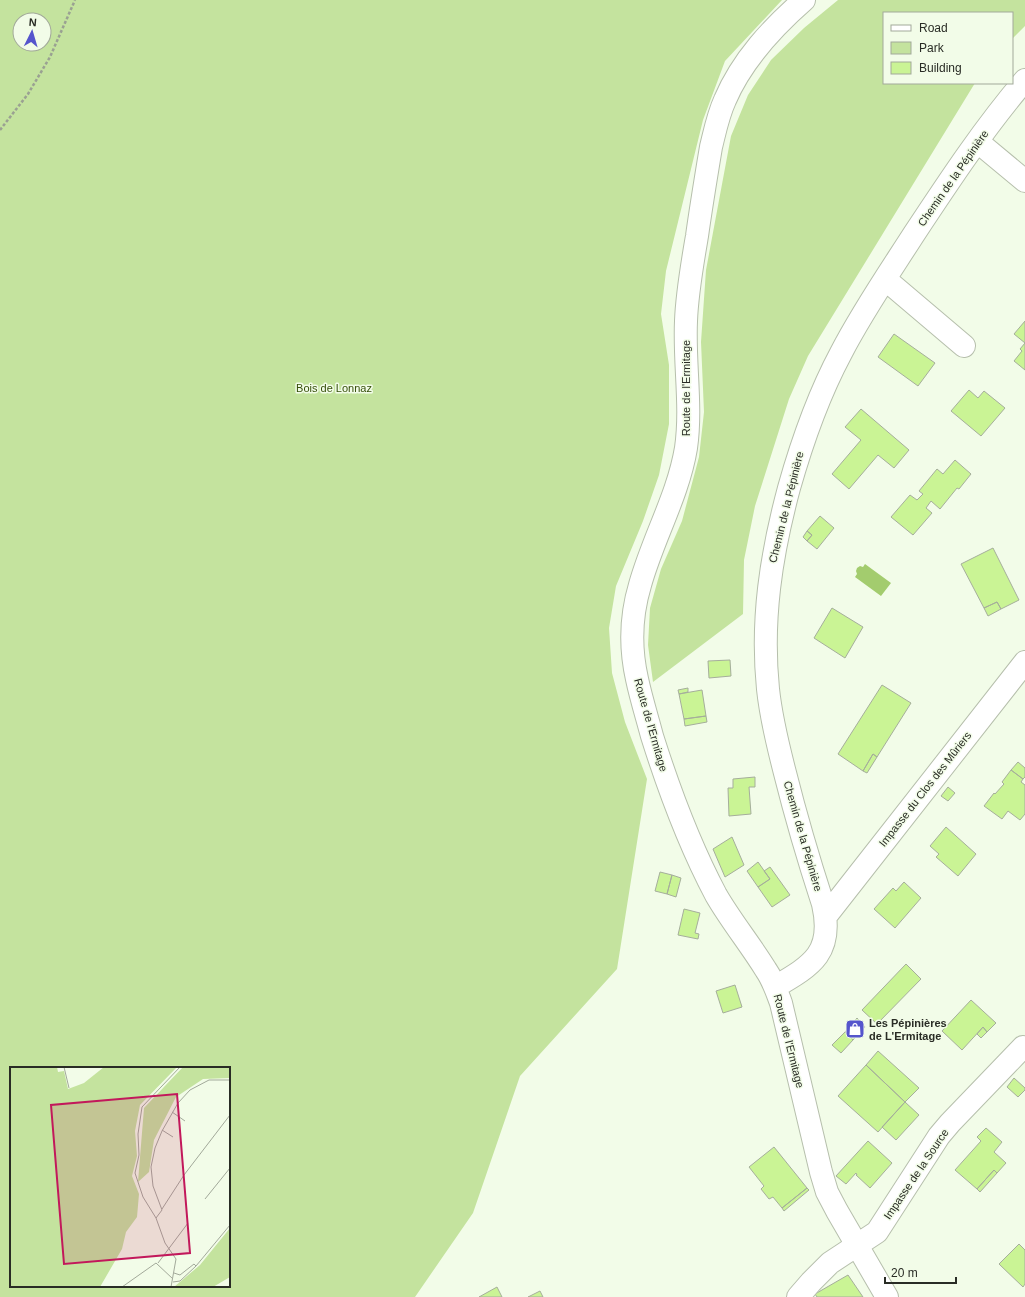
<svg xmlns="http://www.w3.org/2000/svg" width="1025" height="1297" font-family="Helvetica,sans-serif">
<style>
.green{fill:#c4e39e;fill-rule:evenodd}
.water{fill:#a3cc6e}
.building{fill:#caf495;stroke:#a5ae9b}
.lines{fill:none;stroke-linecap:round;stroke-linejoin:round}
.minor-casing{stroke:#b6bfac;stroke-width:24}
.path{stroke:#9aa192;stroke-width:2.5;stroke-dasharray:3 2;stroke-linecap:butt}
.minor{stroke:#fff;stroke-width:22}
.labels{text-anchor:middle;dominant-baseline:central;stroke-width:3;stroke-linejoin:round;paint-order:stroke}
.street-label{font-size:11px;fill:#292c25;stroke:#f2fce8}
.park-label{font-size:11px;fill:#354e09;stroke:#f2fce8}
.poi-label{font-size:11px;font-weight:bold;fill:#292c25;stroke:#f2fce8;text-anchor:start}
.inset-road{fill:none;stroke:#a2a99a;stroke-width:1}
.view{fill:#c2185b;fill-opacity:0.15;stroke:#c2185b;stroke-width:2}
.inset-edge{fill:none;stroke:#292c25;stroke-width:2}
</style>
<rect width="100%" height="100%" fill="#f2fce8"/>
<!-- green -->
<path class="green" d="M0,0H782L725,61L703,120L666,271L661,314L669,365V424L659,475L643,521L616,586L609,628L612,673L625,722L647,779L617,969L520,1076L473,1213L415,1297H0ZM20,20H44V44H20ZM11,1068H229V1286H11Z
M838,0H1025V26L1012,39V13H884V83H975L808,356L789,399L755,506L744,560L743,614L653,682L648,645L650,608L661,569L682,521L699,457L704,412L701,342L706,270L731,136L748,95L771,60L804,28Z"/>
<!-- water -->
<path class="water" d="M865,564L891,583L881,596L855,577L857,574L856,571L857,568L860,566L863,567Z"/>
<!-- building -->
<path class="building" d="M1025,321V343L1014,334Z
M894,334L935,363L918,386L878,357Z
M1025,343V370L1014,361L1022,351L1020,349Z
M969,390L978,398L984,391L1005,408L981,436L951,411Z
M861,409L909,450L894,468L878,455L849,489L832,474L861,440L845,427Z
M955,460L971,474L959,489L957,488L940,509L931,501L926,508L932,513L913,535L891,517L910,495L917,500L923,494L919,491L937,469L943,474Z
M820,516L834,528L817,549L807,541L812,535L807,531Z
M807,531L812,535L807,541L803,537Z
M993,548L1019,600L1001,609L997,602L984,608L961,564Z
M997,602L1001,609L988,616L984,608Z
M832,608L863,627L845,658L814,638Z
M730,660L731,676L709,678L708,661Z
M882,685L911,703L877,757L873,754L863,771L838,754Z
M688,688V692L679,694L678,690Z
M702,690L706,716L684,719L679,694Z
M706,716L707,722L685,726L684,719Z
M873,754L877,757L867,773L863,771Z
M1018,762L1025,768V777L1023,779L1011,770Z
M1011,770L1023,779L1021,782L1025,785V814L1020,820L1008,811L1002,819L984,806L994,793L995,794L1004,784L1002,782Z
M755,777V787H749L751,814L729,816L728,788H733V779Z
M948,787L955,793L948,801L941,796Z
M946,827L976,854L958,876L936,857L939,854L930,846Z
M732,837L744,865L725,877L713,849Z
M758,862L770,879L758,887L747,871Z
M770,867L790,895L772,907L758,887L770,879L764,871Z
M660,872L672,875L667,894L655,891Z
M672,875L681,878L676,897L667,894Z
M904,882L921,898L895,928L874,909L893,888L896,891Z
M684,909L700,913L695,933L699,934L698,939L678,935Z
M906,964L921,979L877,1024L862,1010Z
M735,985L742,1007L723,1013L716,991Z
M971,1000L996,1023L987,1032L983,1027L962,1050L942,1031Z
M857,1018L865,1027L853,1040L845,1032Z
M983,1027L987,1032L981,1038L977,1034Z
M845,1032L853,1040L841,1053L832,1045Z
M878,1051L919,1088L905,1102L866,1065Z
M866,1065L905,1102L878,1132L838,1096Z
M1014,1078L1025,1088V1090L1018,1097L1007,1087Z
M905,1102L919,1115L896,1140L882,1127Z
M986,1128L1002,1142L994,1152L1006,1163L997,1173L994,1170L977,1189L955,1170L981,1141L977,1137Z
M868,1141L892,1163L870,1188L856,1175H857L856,1173L846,1184L836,1176Z
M774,1147L807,1188L782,1208L773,1197L769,1199L761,1189L764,1186L749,1167Z
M994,1170L997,1173L980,1192L977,1189Z
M807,1188L809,1190L784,1211L782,1208Z
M1019,1244L1025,1250V1284L1023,1287L999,1264Z
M848,1275L863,1297H817L815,1294Z
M497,1287L502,1297H479Z
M540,1291L543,1297H528Z"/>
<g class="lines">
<!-- minor casing -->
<g class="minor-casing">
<path id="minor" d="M804,0C772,28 742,60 725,100C718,115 715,131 711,147C706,177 701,207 697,236C692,265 687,293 686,321C684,364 692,406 686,448C678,496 653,538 640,585C631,615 630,648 637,679C641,698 647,717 652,736C669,790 689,844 716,895C731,921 750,944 766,970C773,980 777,992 781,1003L821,1172L827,1192L837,1211L887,1297
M978,142L1025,181
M885,279L964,346
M826,916L1025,662
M775,987C813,965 834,952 823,904C809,861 796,817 785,773C778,746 771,718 768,689C761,620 771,555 789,488C802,442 818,396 841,353C862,312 889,273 914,234C949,181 984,128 1025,80
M798,1297L811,1282L830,1263L877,1232L939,1136L950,1123L1023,1047"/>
</g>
<!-- path -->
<path class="path" d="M0,130L28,94L50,57L75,0"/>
<!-- minor -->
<use href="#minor" class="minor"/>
</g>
<!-- icons -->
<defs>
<g id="shop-square" transform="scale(1)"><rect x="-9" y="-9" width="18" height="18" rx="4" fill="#55c" stroke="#f2fce8"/><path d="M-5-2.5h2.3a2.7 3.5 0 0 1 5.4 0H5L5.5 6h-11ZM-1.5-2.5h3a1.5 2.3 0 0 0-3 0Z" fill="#fff"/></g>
</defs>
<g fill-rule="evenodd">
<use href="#shop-square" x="855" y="1029"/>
</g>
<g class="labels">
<!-- street labels -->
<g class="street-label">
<text transform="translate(953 178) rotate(-55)">Chemin de la Pépinière</text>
<text transform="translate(686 388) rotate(-90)">Route de l'Ermitage</text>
<text transform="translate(786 507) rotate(-76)">Chemin de la Pépinière</text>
<text transform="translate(651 725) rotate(74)">Route de l'Ermitage</text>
<text transform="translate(925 789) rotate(-52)">Impasse du Clos des Mûriers</text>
<text transform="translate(803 836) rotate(74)">Chemin de la Pépinière</text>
<text transform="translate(789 1041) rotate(76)">Route de l'Ermitage</text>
<text transform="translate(916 1174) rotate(-56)">Impasse de la Source</text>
</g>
<!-- park labels -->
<g class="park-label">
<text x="334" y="388">Bois de Lonnaz</text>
</g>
<!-- poi labels -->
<g class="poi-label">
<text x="869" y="1023">Les Pépinières<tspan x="869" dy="13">de L'Ermitage</tspan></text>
</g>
</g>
<!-- overview -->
<g transform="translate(10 1067)">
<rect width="220" height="220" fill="#f2fce8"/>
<path d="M0,0H47L48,5L54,4L58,22L74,16L94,0H167L130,38L125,64L127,89L122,109L129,127L127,150L116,165L112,182L90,220H0ZM173,0H220V11L193,12L166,30L144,73L139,105L128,115L134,41ZM220,161V210L203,220H164L190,198Z" fill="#c4e39e"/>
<path class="inset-road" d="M54,0L59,21M162,45L175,54M152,63L163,70M195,132L220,101M152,142L174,108L220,48M146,151L152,143L143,119L141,100L145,81L152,64L168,36L180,23L199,13H220M148,196L178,156M164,206L170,208L184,197L186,199M163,215L170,214L186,199L220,158M112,220L146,196L163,212M161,220L166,192L155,176L146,151L133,130L125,106L129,88L128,67L132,40L170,0"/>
<path class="view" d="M167,27L180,186L54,197L41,38Z"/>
<rect width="220" height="220" class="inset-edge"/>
</g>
<!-- legend -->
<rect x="883" y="12" width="130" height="72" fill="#f2fce8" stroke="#a2a99a"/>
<rect x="891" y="25" width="20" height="6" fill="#ffffff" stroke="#a2a99a"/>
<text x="919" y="32" font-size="12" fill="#292c25">Road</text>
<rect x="891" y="42" width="20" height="12" fill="#c4e39e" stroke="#a2a99a"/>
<text x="919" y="52" font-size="12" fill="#292c25">Park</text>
<rect x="891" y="62" width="20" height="12" fill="#caf495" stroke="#a2a99a"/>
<text x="919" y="72" font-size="12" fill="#292c25">Building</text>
<!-- north arrow -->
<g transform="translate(32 32) rotate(5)"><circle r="19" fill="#f2fce8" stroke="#a2a99a"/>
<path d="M0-3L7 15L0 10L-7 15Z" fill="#5555cc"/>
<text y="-6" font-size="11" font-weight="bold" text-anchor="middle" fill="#292c25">N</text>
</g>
<!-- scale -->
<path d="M885 1277v6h71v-6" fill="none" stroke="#292c25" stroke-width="2"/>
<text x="891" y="1277" font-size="12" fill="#292c25" stroke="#f2fce8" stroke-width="3" paint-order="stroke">20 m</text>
</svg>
